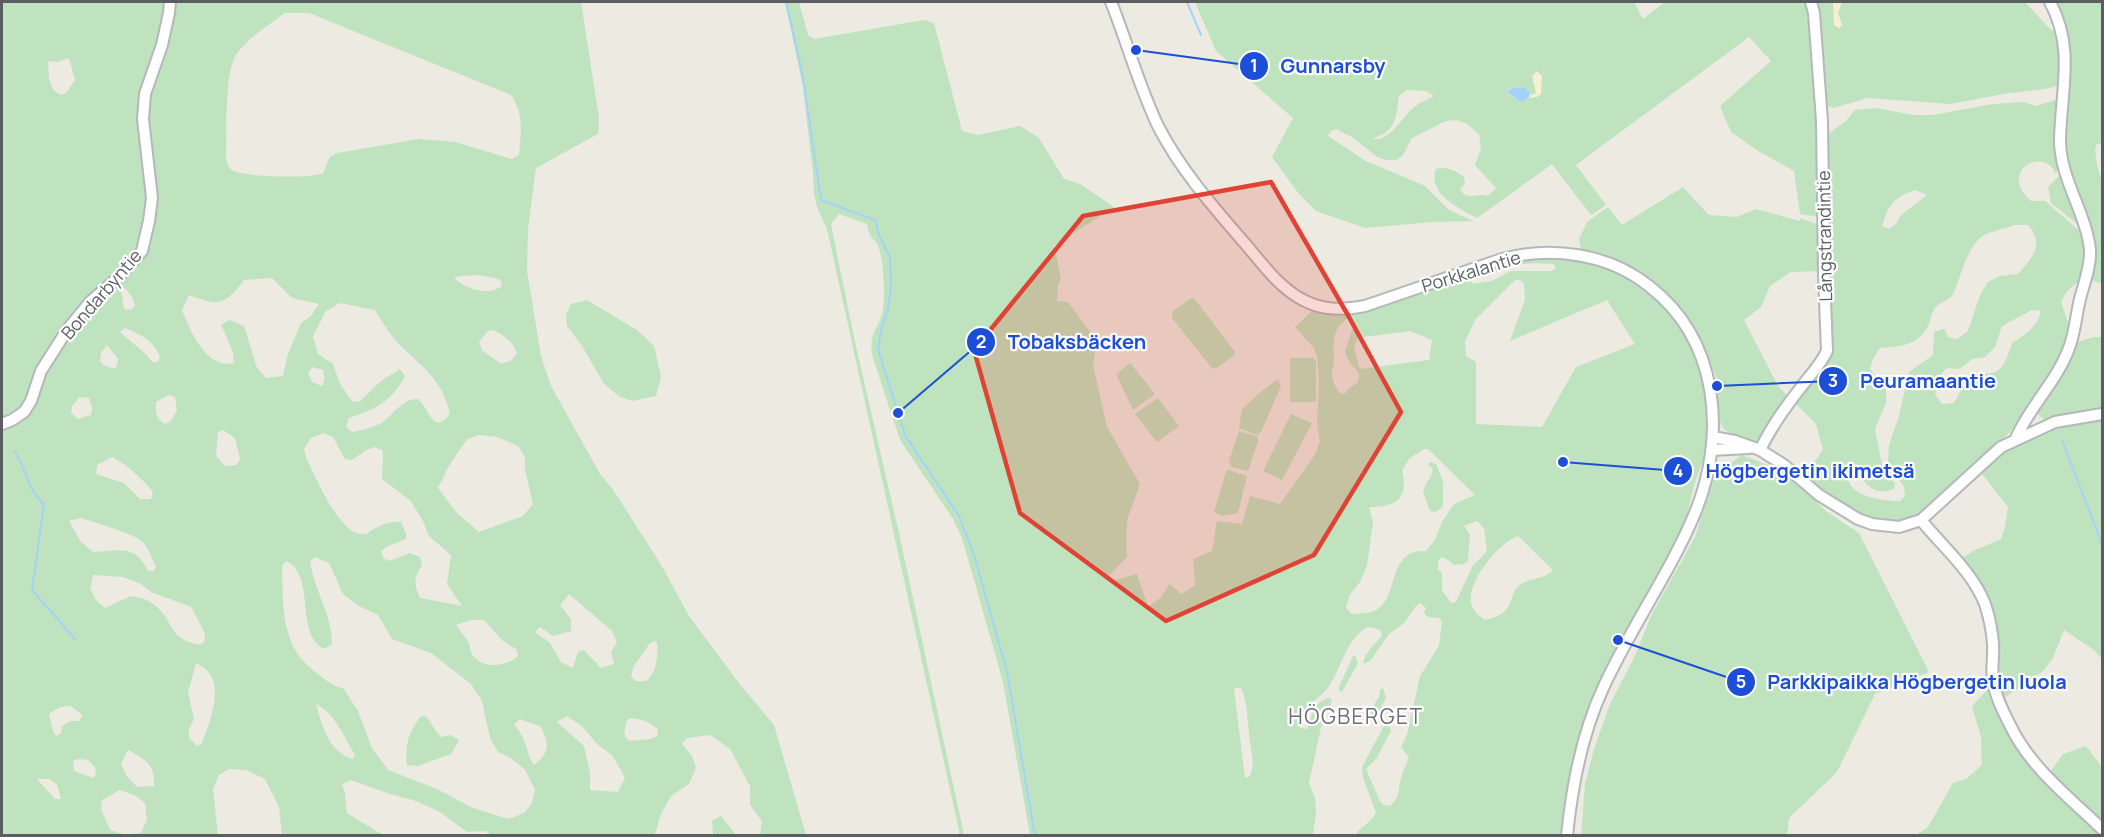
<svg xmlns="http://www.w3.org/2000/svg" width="2104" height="837" font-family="Manrope,sans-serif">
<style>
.green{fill:#bfe3bf;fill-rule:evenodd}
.sand{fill:#f8efd1}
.water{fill:#a3d3fa}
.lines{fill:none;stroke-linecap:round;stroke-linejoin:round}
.stream{stroke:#a3d3fa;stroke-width:2}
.minor-casing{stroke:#b4b7bb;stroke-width:14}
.minor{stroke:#fff;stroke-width:10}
.marked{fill:#e04334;fill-opacity:0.2;stroke:#e04334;stroke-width:4.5;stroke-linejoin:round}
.labels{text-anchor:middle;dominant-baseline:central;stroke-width:4.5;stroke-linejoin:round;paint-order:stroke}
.street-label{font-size:18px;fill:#5a5d62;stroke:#fff}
.quarter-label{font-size:21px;letter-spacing:1.5px;fill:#6b6f73;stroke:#fff}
.leader{fill:none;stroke:#1d4ed8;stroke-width:2}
.callout-dot{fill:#1d4ed8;stroke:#fff;stroke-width:2}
.mark-label{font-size:18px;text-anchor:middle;font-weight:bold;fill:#fff}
.callout-label{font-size:20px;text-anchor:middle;font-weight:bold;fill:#1d4ed8;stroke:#fff;stroke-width:4.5;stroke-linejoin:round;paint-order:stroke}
</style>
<rect width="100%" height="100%" fill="#eceae1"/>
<!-- green -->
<path class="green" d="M2,2H167V13L146,78L149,201L140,247L130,263L95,294L30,399L19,413L2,420ZM69,58L75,80L67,92L61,95L53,90L49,78L48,61L57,62Z
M174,2H581L599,118L598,134L536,168L528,229L527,271L541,356L551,386L600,474L612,488L660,563L689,616L738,682L774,725L806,835H760L762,821L750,805V786L730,749L710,735L687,738L682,744L692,756L696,768L689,784L671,796L660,816L655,835L493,836L485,831L467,832L440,812L416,801L387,793L351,780L342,784L345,793L347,813L383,835H282L279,807L265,779L246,770L229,769L219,775L213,789L218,835L2,836V428L29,413L53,359L68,333L150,235L148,97ZM285,13H309L511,95C524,113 521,133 519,155L512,159L455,142L419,139L337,153L330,157L323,173C309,179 248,177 234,171C229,169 228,165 226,160C227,137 224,73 236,55C247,38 269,25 285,13ZM477,275L495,278L502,281L501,287C485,296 467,289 454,278L461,276ZM272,278L292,298L319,304L311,316L301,323L288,354L283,376L266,378L257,368L244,326L229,320L221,325L233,352L234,363C206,370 191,331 182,311L189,295C217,306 225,306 244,280ZM123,287C130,293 133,297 135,306L130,310L124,309L121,290ZM340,303L375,310C383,323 391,337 402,347C426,370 442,381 450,414L445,420L437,423C427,416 427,407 418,399C401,399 394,415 381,423C372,428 362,430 352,432L346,427L349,418C376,409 391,402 405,376L400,369L381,381L359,402L352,401L340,384L333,364L318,354L313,336L326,311ZM125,328C141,335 154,340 160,357L158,362H152L147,355L120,332ZM493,330C504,335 514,342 517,354L510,361L501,364L482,350L479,342L488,331ZM107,345L118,359L116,369L105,366L100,361L101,353ZM312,367L323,370L325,379L322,386L312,382L308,373ZM168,395L175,397L177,411L170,422L165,424C155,419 156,412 156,402ZM80,397L89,398L92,408L91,415L78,419L71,413L72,406ZM223,430L235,438L240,459L237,465L225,466L216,456L218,432ZM323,433L333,437L345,459L352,460L366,450L375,447L383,451L382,479L410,500L422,519L429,536L451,555L447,584L462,606L420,598C414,585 413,578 422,566L420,557L410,553L389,561L383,558L381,551L388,546L406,539V533L401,522C391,521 383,524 374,529C373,529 367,534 366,534C340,539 316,476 306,458L304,449L311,438ZM480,435L497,437L518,446L525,457V470L533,504L523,516L479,532L456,512L438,488L450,464L467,439ZM112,457C128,466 142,478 153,492L151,499H140L124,483L96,474L97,465ZM81,518C93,522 135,534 143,542C147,546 154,561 156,567L154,571H148C134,543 120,551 93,552L81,542L69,521ZM315,557L329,563L343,594L359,606L378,615L392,639L431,653L471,684L482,701L490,738L498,752L511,758L525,770L535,789L532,803L524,813L509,819L473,808L437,789L388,770L372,748L358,711L343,688C334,687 327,681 319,675C280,648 283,608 282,566L286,561C317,575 294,637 325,649L332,644C332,615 314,590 310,561ZM93,575L123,577L141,584L151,592L191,607L205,633L204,642L199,645C165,638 175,617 150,602C145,598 137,597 131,596L105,608L96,600L90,588ZM569,594L612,631L617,642L611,652L614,664L601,668L584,650L578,652L573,668L561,662L550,643L535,632L540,627L553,636L571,631V619L560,605ZM471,620H484L503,641L516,649L518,656C506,667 482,670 472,654C470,650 470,644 467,640C464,635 460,630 456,625ZM656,641C660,649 656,678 645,681C642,682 639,681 635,681L631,676L634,666L650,643ZM196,663C229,677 211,718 202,743L197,746L189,738V729L194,719L188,692ZM316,704C335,713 344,737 355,755L353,759C329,753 322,726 316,704ZM71,706L83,716L79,721H70L62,726L61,733L56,736L53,731L49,714L60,707ZM567,716L582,726L597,744L613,756L625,778L618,792L590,790V773L584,746L557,722ZM631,718C642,719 649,722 658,729L657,736L651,739L629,741L624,734L627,720ZM519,719L540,726C549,741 551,753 534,765C525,751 527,738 514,725ZM128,750C146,760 155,764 154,786L137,787L126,775L121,763ZM79,759L88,760L95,767L96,774L93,778L74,771L73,761ZM37,779H49L57,784L61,799H55ZM120,790L136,796L145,803L147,820L141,833L125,835L110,830L101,809L102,800Z
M785,2H799L808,35L814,39L924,20L934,23L962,131L978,135L1020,126L1039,138L1064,179L1080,184L1114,207L1054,246L1061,279L1058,284L1057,301L1068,302L1097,341L1093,365L1107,427L1140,484L1128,517L1126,533L1127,557L1108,577L1112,581L1137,574L1148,607L1160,598L1170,584L1181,594L1195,585L1193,559L1212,551L1217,521L1242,524L1250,496L1280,504L1316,453L1320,441L1317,424L1319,382L1317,356L1313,347L1295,327L1313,310L1332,314L1361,313L1507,261L1529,258L1584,261L1618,273L1649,291L1674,315L1693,346L1704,374L1709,425L1705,455L1694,485L1684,529L1583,728L1572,770L1563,835H1355C1362,826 1370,823 1376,813L1363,777L1362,767L1385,724L1388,723L1391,731L1376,759L1366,769L1380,801L1384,805L1390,806C1402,794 1397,791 1401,778C1403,771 1406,765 1409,758L1401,747L1407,735L1420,676L1439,646L1442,622L1439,618L1428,617L1424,613L1426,608L1420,603L1415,607L1404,623L1389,634L1370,661L1363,664C1365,652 1375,645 1382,635L1381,631L1375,628L1367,627C1346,640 1342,666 1329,686C1319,700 1299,708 1300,728L1307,729C1313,715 1313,702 1329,698L1332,700L1330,707L1323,718L1309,783L1315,798L1316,814L1313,835H1030L1003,682L962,538L953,519L900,440L873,358C867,332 880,330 883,309C885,294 884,257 877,244C876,241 873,240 871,237C869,234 868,228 867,224L839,214L831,224L855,342L899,533L964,835H960L827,229L817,207L814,193L813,173L803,87ZM1535,263L1554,264L1556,268L1551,271H1511L1492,281L1473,284L1470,279L1514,265ZM1515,280H1520L1524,284L1525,300L1510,341L1607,300L1635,344L1576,367L1542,427L1476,424V362L1466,356L1465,341L1476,319ZM1347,319H1352L1355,322L1345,351L1348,360L1359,374L1358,382L1349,388L1346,393L1341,394C1336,389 1331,379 1332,372C1332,369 1334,366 1334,363C1334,345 1330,330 1347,319ZM1410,331L1432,340L1429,360L1360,369L1354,348L1358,338ZM1424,449H1428L1475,495L1454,504L1442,522L1435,540L1426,551C1386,549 1400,597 1376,610C1369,614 1360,613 1352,614L1346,608L1349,596L1360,582L1367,566L1373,522L1369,507C1396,507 1409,499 1402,470L1410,458ZM1477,521L1484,528L1487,551L1472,567L1456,602L1451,603L1442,590V573L1438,569V561L1442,557L1448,560L1454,565L1464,564L1468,561L1470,535L1464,526ZM1518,536L1553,570C1544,580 1533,577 1523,583C1505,592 1520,613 1485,620C1477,615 1473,611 1471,602C1467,582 1499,542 1518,536ZM1234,688H1241C1248,704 1247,718 1249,734C1250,750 1256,761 1250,776L1245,778Z
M1195,2H1634L1643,19L1665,2H1809L1820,120L1819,217L1800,214L1794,171L1760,152L1731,132L1720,106L1771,61L1749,37L1576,165L1606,205L1591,215L1552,164L1477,218C1460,209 1427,194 1436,169C1446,166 1456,171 1464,177L1465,184L1460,189C1467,202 1477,192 1488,196L1496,188L1475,165L1481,148L1479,134L1466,123L1456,120L1446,121L1412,138L1403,155L1397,160H1387L1377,157L1352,137L1336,129L1331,131L1328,136L1366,161L1425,186L1449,210L1473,221L1432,222L1365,228L1316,211L1299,194L1272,157L1293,118L1216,51ZM1535,84L1541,94L1519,101L1507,92L1509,89C1520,85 1526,90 1532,95L1536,93ZM1407,90L1426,91L1434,96C1427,100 1420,102 1413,108C1402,117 1390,142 1373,139C1377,136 1382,135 1386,132C1397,124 1397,109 1399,96Z
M1815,2H2025L2050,29L2055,32L2061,30L2063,78L2056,86L2045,89L2009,93L1950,104L1868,98L1833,108L1827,105L1823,99Z
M2055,2H2102V143L2097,144L2095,150L2097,165L2102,182V284L2092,280L2090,275L2094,261L2068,168L2064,142L2069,88L2070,60L2064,17Z
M2055,100L2058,103L2062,167L2055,173C2046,147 1996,169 2031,201H2045L2083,234L2087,252L2084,277L2067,291L2061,302L2070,329L2065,344L2051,373L2031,406L2008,434L1920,515C1872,534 1840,506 1805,474L1823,450L1816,424L1796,404L1776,433L1773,430L1820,372L1828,289L1826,136L1847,120L1855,110L1876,108L1914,115H1933L1993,104L2024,102L2035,106ZM1915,190L1927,195L1901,215L1896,224L1889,229L1882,226C1888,205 1894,197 1915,190ZM2014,225H2028C2045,246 2033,256 2018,274L2000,276L1988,282L1980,295L1968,331L1957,339L1949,338L1944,329L1934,332L1933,355L1909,372L1899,416L1889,445L1888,462L1904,487L1905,496L1900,501C1882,501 1843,497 1848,470L1859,473C1866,487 1878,496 1894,489L1895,484L1883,470L1875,429L1886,403V390L1870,369L1873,359L1880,348C1902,346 1917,346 1928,326C1931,320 1931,313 1935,308C1939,302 1949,301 1953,294C1961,277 1965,253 1979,239C1987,231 2003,230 2014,225ZM2032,310L2041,311C2039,325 2023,337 2012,343C1998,391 1987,362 1967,383C1961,388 1958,397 1954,403L1942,404L1935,394L1938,379L1946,368L1960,369L1972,359L1985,357L1995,347L2002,326Z
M2062,173L2080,226L2051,203L2048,187Z
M1683,187L1709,215L1737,217L1756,209L1800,221V218L1819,225L1822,271L1791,272L1783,277L1770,286L1761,307L1744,320L1778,386L1791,399L1758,441C1749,441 1731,436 1724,429C1715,418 1720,394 1717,380C1714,368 1707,357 1702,346C1676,289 1638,270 1581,250L1579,239L1587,222L1608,207L1622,225Z
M1194,298L1235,352L1233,356L1215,369L1211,367L1172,318L1173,311L1190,299Z
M587,300L637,330L654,346L661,377L656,396L632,401L620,397L604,384L582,346L567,326L566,315L571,304Z
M2094,337H2102V410L2052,419C2045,420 2041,419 2037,412L2040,404L2072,348L2078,342Z
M1290,358H1313L1316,361V402H1290Z
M1130,363L1155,394L1133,410L1116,374Z
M1278,379L1281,386L1261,432L1257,435L1239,428L1242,409L1257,395Z
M1158,398L1179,426L1157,442L1135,414Z
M1291,414L1312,423L1282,480L1263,471Z
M2102,417V659L2094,650L2064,630L2053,658L2043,671L2004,698L1997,679L1994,629L1962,558L1973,551L2001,539L2005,527L2008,507L1982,474L2011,446L2031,435Z
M1239,431L1257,436L1258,441L1248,471L1231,467L1229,461Z
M1742,455L1785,472L1827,512L1859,533L1929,672L1875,694L1837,772L1789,818L1787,835L1581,836L1585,784L1594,749L1610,704L1634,658L1651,616L1695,537L1715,475Z
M1430,462L1436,464L1443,482V506L1436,512L1430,511L1423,492C1425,483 1432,477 1433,469L1428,465Z
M1229,470L1247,476L1238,513L1222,516L1214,512L1226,471Z
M1353,656H1355L1358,663L1342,692L1339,691V687Z
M1992,685L2012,735L2102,831V836H1915L1928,827L1953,783L1966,779L1982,765L1981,737L1972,706Z
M1383,688L1386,698L1376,717L1371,721L1370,711L1379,697L1380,690Z
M425,716C432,722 434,731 441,737L451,735L459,740L451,754L418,766L407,765C405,743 408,735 420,717Z
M2086,746L2102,767V821L2051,771L2063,754Z
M721,816L736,835H713L712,821Z"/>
<!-- sand -->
<path class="sand" d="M1833,2H1842L1838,13L1842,25L1839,28L1834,25Z
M1537,71L1542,76L1541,94L1537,97L1529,98L1536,93L1532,76Z"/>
<!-- water -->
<path class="water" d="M1523,87L1529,91L1530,96L1523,102L1519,101L1507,92L1512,88Z"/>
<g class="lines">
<!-- stream -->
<path class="stream" d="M786,2L802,72L821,200L875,220L879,235L890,257L891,286L888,309L881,330L878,350L906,437L959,516L974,555L1007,672L1035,836
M1187,2L1201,35
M2062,440L2102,544
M14,451C28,470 25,487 44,504L32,590L75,639"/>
<!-- minor casing -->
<g class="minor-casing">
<path id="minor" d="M1111,2C1127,42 1139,86 1158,126C1181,171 1215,209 1248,247C1264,266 1280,288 1303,300C1324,311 1343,310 1365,306L1502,259C1551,246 1608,253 1649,286C1719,340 1727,435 1695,513C1670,573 1631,627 1604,686C1582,733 1572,785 1567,836
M2,424L12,420L24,412L31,401L41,371L67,330L91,301L120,276L142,251L149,221L152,198L143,119L145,94L162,45L169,13L170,2
M1713,437L1735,441L1760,450L1784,465L1819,495L1858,519L1872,524L1899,527L1921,520L2001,447L2055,422L2102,414
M2016,438C2030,406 2057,381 2069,348C2075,333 2076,315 2080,299C2084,283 2091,266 2090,250C2086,212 2060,179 2060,140C2061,90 2075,48 2050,2
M1711,450L1749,448
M1760,450C1771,427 1786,406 1802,386C1811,374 1821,364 1827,351L1824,275L1822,121L1814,13L1811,2
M1921,520C1942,546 1972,571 1985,604C1989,616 1992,630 1993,644C1994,656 1991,669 1993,680C1995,696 2004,713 2011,727C2031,768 2070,798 2102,829"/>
</g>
<!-- minor -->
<use href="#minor" class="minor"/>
</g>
<!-- marked area -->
<path class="marked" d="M1271,182L1349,317L1401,412L1314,555L1166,621L1020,513L974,350L1083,216Z"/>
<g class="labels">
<!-- street labels -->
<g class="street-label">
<text transform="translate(1824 236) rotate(-91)">Långstrandintie</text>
<text transform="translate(1471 271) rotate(-17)">Porkkalantie</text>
<text transform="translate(101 294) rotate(-49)">Bondarbyntie</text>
</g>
<!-- quarter labels -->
<g class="quarter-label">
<text x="1356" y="716">HÖGBERGET</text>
</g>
</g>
<!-- callouts -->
<path class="leader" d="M1136 50L1254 66M898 413L981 342M1717 386L1833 381M1563 462L1678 471M1618 640L1741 682"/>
<g class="callout-dot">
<circle cx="1136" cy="50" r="6"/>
<circle cx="898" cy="413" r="6"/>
<circle cx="1717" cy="386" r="6"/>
<circle cx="1563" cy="462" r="6"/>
<circle cx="1618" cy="640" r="6"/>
<circle cx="1254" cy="66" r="15"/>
<circle cx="981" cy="342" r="15"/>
<circle cx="1833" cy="381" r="15"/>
<circle cx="1678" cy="471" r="15"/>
<circle cx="1741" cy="682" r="15"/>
</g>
<g class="mark-label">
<text x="1254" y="72">1</text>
<text x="981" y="348">2</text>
<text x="1833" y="387">3</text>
<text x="1678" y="477">4</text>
<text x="1741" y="688">5</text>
</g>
<g class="callout-label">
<text x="1333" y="73">Gunnarsby</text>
<text x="1077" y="349">Tobaksbäcken</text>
<text x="1928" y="388">Peuramaantie</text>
<text x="1810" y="478">Högbergetin ikimetsä</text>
<text x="1917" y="689">Parkkipaikka Högbergetin luola</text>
</g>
<!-- border -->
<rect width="2104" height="837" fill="none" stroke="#5a5d62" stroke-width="6"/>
</svg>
